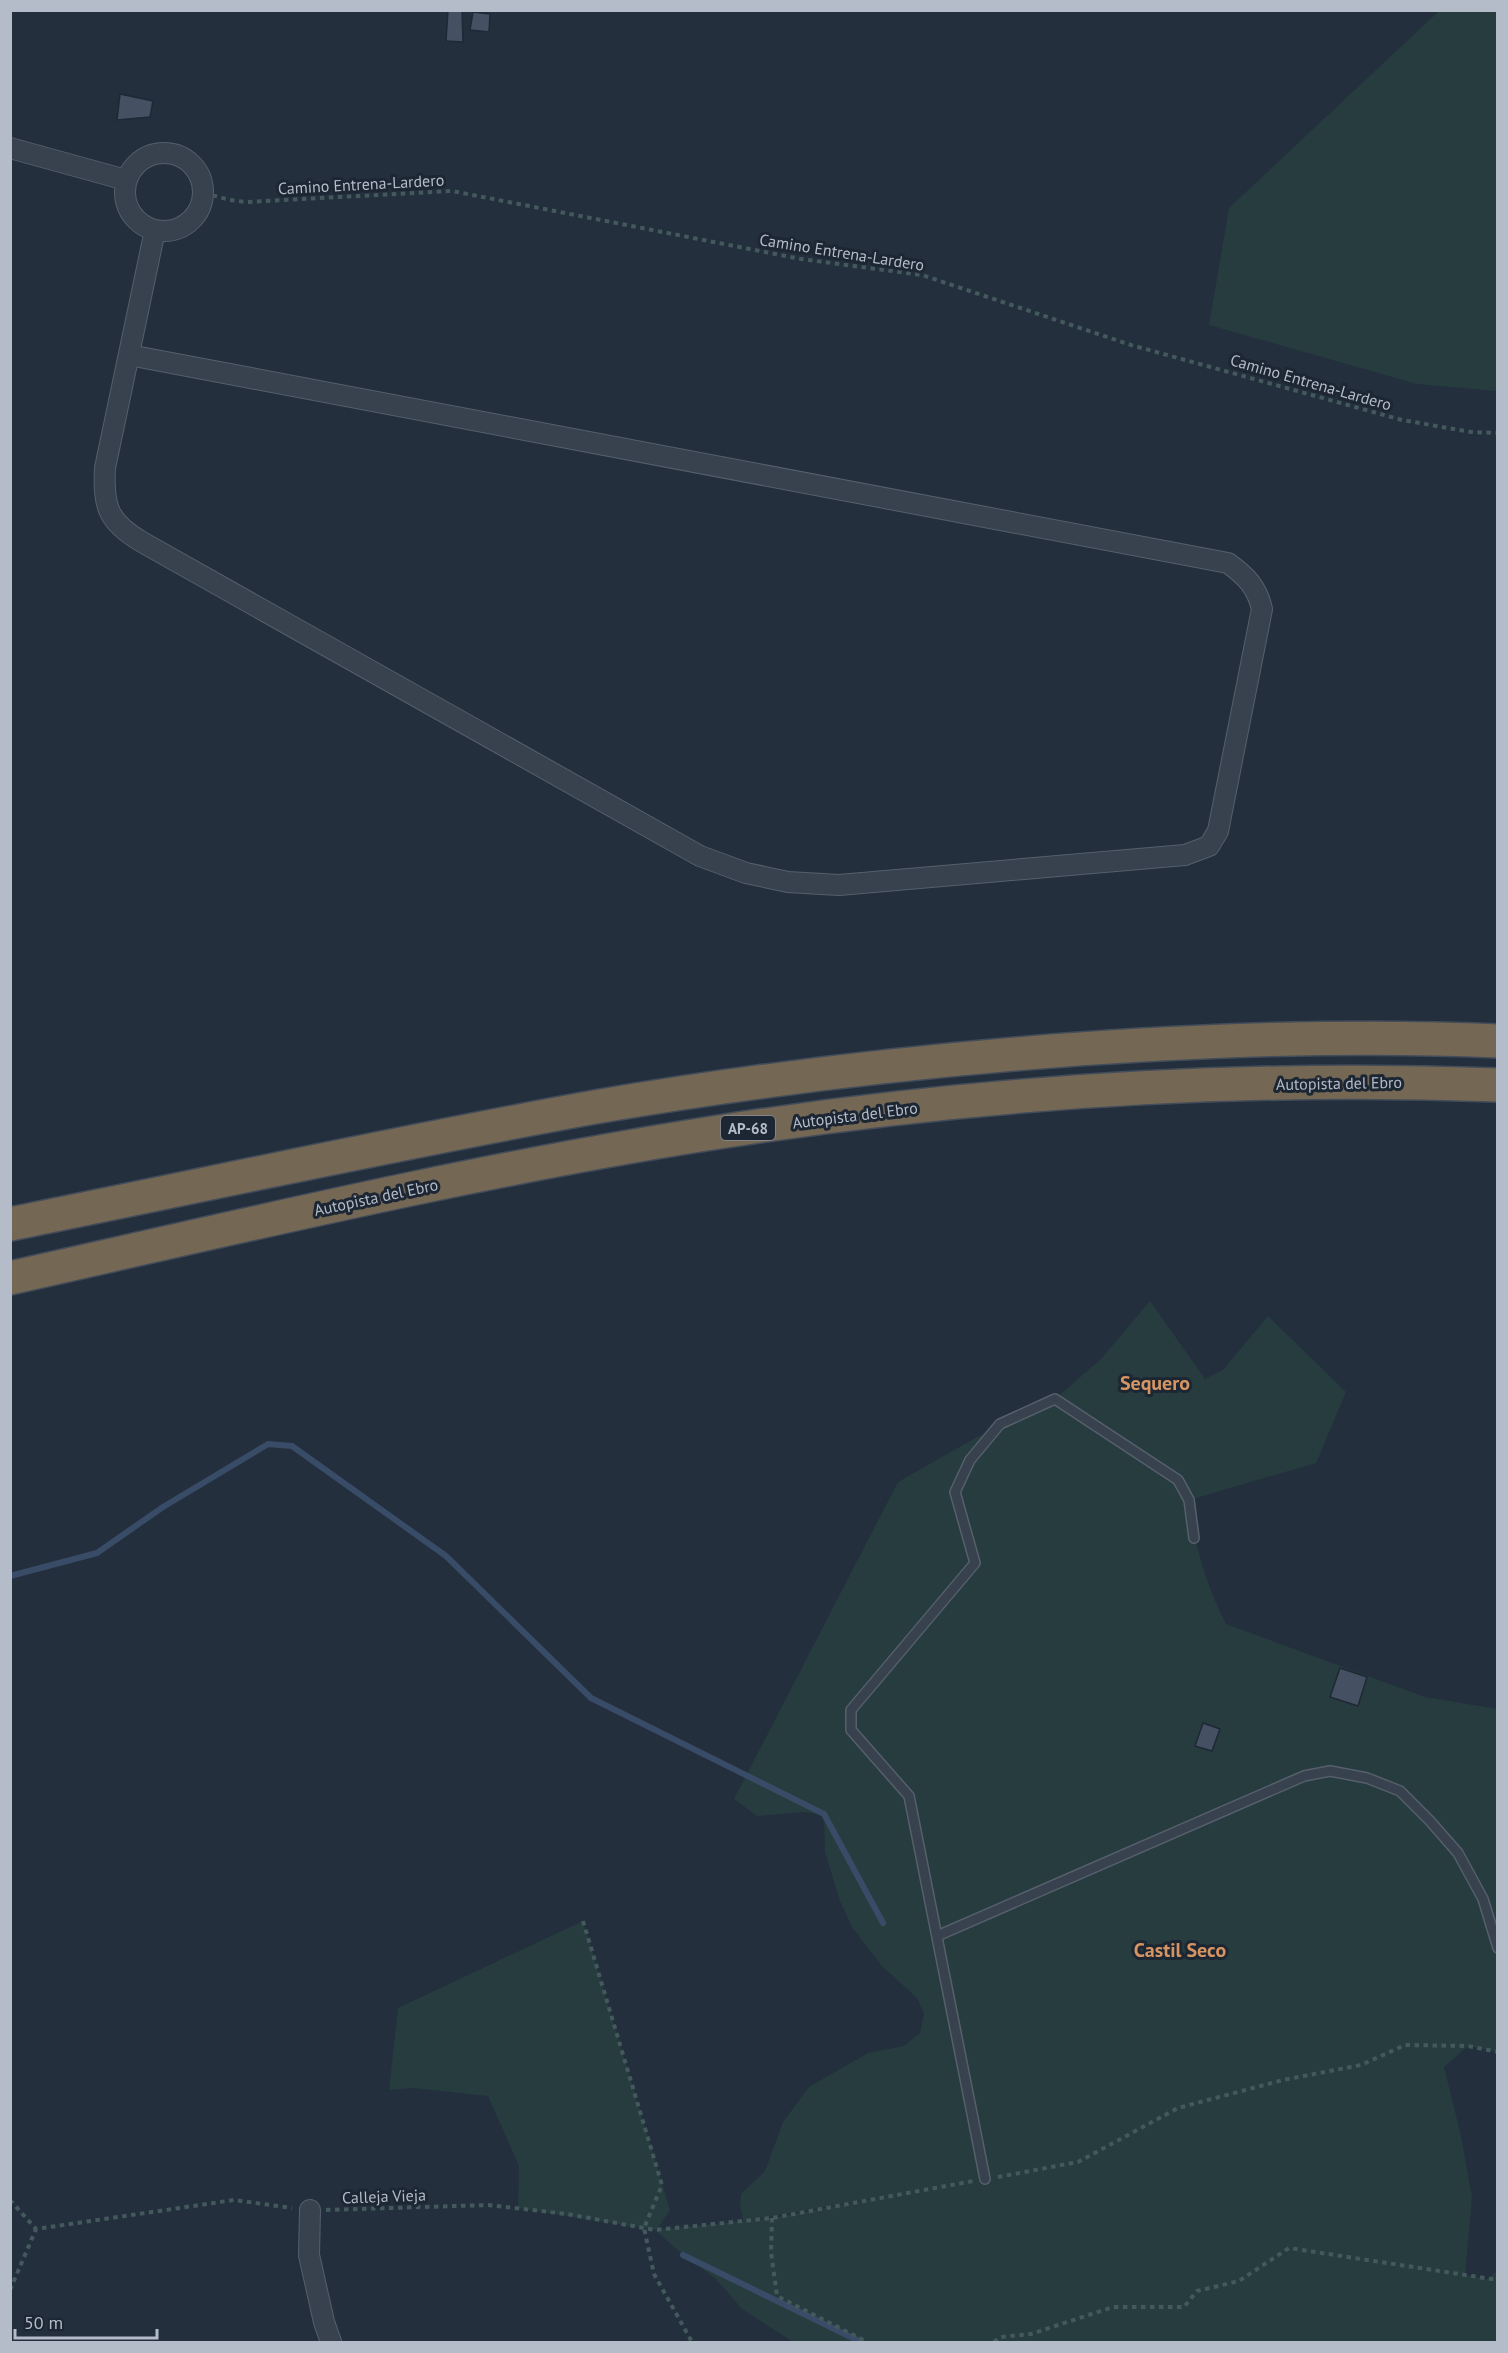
<svg xmlns="http://www.w3.org/2000/svg" width="1508" height="2353" font-family="'PT Sans',sans-serif">
<style>
.green{fill:#263c3f;fill-rule:evenodd}
.lines{fill:none;stroke-linecap:round;stroke-linejoin:round}
.stream{stroke:#394c67;stroke-width:6}
.building{fill:#455162;stroke:#1f2835;stroke-width:1.5}
.service-casing{stroke:#565f6c;stroke-width:12}
.minor-casing{stroke:#565f6c;stroke-width:22}
.motorway-casing{stroke:#434c59;stroke-width:36}
.path{stroke:#44595c;stroke-width:4;stroke-dasharray:4.5 4.5;stroke-linecap:butt}
.service{stroke:#38414e;stroke-width:9}
.minor{stroke:#38414e;stroke-width:20}
.motorway{stroke:#746855;stroke-width:33}
.labels{text-anchor:middle;dominant-baseline:central;stroke-width:6;stroke-linejoin:round;paint-order:stroke}
.shield{fill:#1d2633;stroke:#878f9c;stroke-width:1.5}
.shield-label{font-size:15px;font-weight:bold;fill:#b4bcc9}
.street-label{font-size:16px;fill:#b4bcc9;stroke:#1d2633}
.quarter-label{font-size:20px;font-weight:bold;fill:#d59563;stroke:#1d2633}
</style>
<rect width="100%" height="100%" fill="#242f3e"/>
<!-- green -->
<path class="green" d="M1439,11H1497V391L1417,384L1209,325L1229,208Z
M1150,1301L1205,1379L1223,1370L1268,1316L1346,1392L1316,1463L1189,1500C1195,1547 1205,1582 1226,1624L1425,1697L1497,1709V2052L1468,2046L1444,2067L1461,2136L1472,2197L1465,2275L1487,2279L1497,2271V2342H793L742,2309L715,2278L683,2255L655,2230L518,2208L519,2166L488,2096L413,2088L389,2090L398,2008L583,1921L670,2210L656,2230L743,2221L740,2205L741,2194L765,2171L783,2122L809,2087L868,2053L904,2046L920,2033L924,2013L917,1998L882,1966L852,1927L840,1901L825,1852L824,1815L803,1812L757,1816L734,1799L898,1482L1000,1424L1055,1399L1100,1360ZM887,2196L772,2218L755,2219H756Z"/>
<g class="lines">
<!-- stream -->
<path class="stream" d="M10,1576L97,1553L163,1507L268,1444L292,1446L446,1556L591,1698L824,1814L883,1923
M683,2255L861,2342"/>
</g>
<!-- building -->
<path class="building" d="M448,10H462L463,42L446,41Z
M473,12L490,14L489,32L470,30Z
M120,94L153,101L150,117L117,120Z
M1340,1668L1367,1677L1358,1706L1330,1697Z
M1203,1723L1220,1729L1212,1751L1195,1746Z"/>
<g class="lines">
<!-- service casing -->
<g class="service-casing">
<path id="service" d="M937,1936L1304,1776L1330,1771L1367,1778L1400,1791L1430,1821L1458,1853L1483,1899L1498,1948
M985,2179L909,1796L851,1730V1710L975,1563L955,1492L970,1460L1000,1424L1055,1399L1178,1480L1189,1500L1194,1538"/>
</g>
<!-- minor casing -->
<g class="minor-casing">
<path id="minor" d="M10,148L126,180
M125 192a39 39 0 1 1 78 0a39 39 0 1 1-78 0Z
M129,355L1228,563C1246,576 1257,587 1262,609L1218,831L1209,846L1185,855L839,885L788,882L746,873L700,856L142,542C108,522 103,507 105,468L155,230
M310,2210L309,2255L324,2322L331,2342"/>
</g>
<!-- motorway casing -->
<g class="motorway-casing">
<path id="motorway" d="M10,1224C205,1185 400,1142 595,1107C746,1081 900,1063 1052,1051C1201,1040 1349,1034 1498,1041
M10,1278C242,1226 472,1171 706,1134C967,1093 1234,1075 1498,1085"/>
</g>
<!-- path -->
<path class="path" d="M204,193L230,200L246,202L452,191L801,259L922,275L1131,345L1402,420L1471,432L1498,433
M583,1921L662,2185L644,2228L654,2274L692,2342
M998,2177L1078,2162L1178,2108L1283,2080L1361,2065L1405,2045L1468,2046L1498,2052
M10,2200L36,2229L234,2200L292,2208
M326,2210L488,2205L567,2214L655,2230L772,2218L973,2181
M772,2218L771,2252L777,2296L867,2342
M10,2290L36,2229
M994,2342L1001,2337L1031,2334L1113,2307H1184L1197,2291L1239,2281L1289,2248L1498,2280"/>
<!-- service -->
<use href="#service" class="service"/>
<!-- minor -->
<use href="#minor" class="minor"/>
<!-- motorway -->
<use href="#motorway" class="motorway"/>
</g>
<g class="labels">
<!-- shield labels -->
<rect class="shield" x="721" y="1116" width="54" height="24" rx="4.5"/>
<g class="shield-label">
<text x="748" y="1128">AP-68</text>
</g>
<!-- street labels -->
<g class="street-label">
<text transform="translate(361 184) rotate(-3)">Camino Entrena-Lardero</text>
<text transform="translate(842 252) rotate(9)">Camino Entrena-Lardero</text>
<text transform="translate(1311 382) rotate(16)">Camino Entrena-Lardero</text>
<text transform="translate(1339 1083) rotate(-1)">Autopista del Ebro</text>
<text transform="translate(855 1115) rotate(-7)">Autopista del Ebro</text>
<text transform="translate(376 1197) rotate(-12)">Autopista del Ebro</text>
<text transform="translate(384 2196) rotate(-2)">Calleja Vieja</text>
</g>
<!-- quarter labels -->
<g class="quarter-label">
<text x="1155" y="1383">Sequero</text>
<text x="1180" y="1950">Castil Seco</text>
</g>
</g>
<!-- border -->
<rect width="1508" height="2353" fill="none" stroke="#b4bcc9" stroke-width="24"/>
<!-- scale -->
<path d="M15 2329v9h142v-9" fill="none" stroke="#b4bcc9" stroke-width="3"/>
<text x="24" y="2329" font-size="18" fill="#b4bcc9" stroke="#1d2633" stroke-width="4.5" paint-order="stroke">50 m</text>
</svg>
